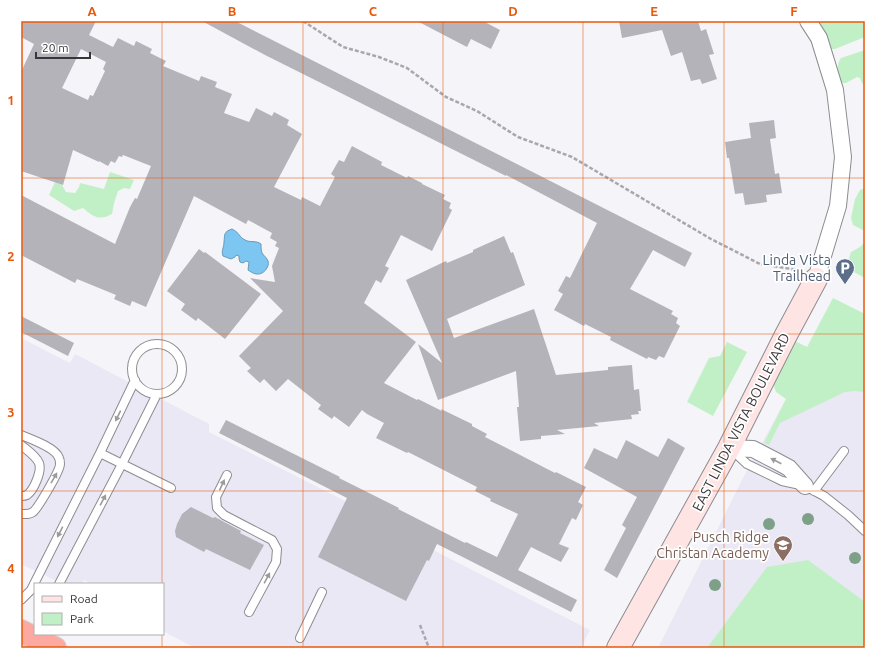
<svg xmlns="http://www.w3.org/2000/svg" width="886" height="669" font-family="Ubuntu,sans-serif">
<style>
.built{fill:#eae8f5}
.green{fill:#c2f0c6}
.water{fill:#7cc6f1;stroke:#679bba}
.building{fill:#b4b3b9;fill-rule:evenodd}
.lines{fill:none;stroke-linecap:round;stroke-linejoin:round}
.lane-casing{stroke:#8d8c91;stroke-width:10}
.street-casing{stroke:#8d8c91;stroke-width:18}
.secondary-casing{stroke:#8d8c91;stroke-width:24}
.highway-casing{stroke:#d3d3d3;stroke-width:24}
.path{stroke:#a8a7ac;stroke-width:2.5;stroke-dasharray:4 2;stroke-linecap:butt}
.lane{stroke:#fff;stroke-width:8}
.street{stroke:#fff;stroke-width:16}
.secondary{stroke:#fee5e3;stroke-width:22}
.highway{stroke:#fba9a1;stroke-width:22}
.tree{fill:#7fa088}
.oneway{fill:#9b9a9c}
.grid{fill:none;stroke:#e8590c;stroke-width:1;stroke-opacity:0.55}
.labels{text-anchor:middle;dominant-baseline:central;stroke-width:3.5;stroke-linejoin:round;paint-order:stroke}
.service-label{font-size:14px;fill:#4e5e75;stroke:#fff;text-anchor:end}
.street-label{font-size:14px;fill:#373639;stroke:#fff}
.education-label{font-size:14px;fill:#785e54;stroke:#fff;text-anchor:end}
.neatline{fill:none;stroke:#e8590c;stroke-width:1.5}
.grid-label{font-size:13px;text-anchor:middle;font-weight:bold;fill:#e8590c}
</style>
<rect width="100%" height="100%" fill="#f5f4f9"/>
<!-- built -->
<path class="built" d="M21,338L70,363L75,354L209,424V432L353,505L351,508L590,630L581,648H195L163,631V584H91L84,580L82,584H63L21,564Z
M865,354V648H658L744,476L786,399Z"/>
<!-- green -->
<path class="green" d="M816,21H865V37L835,49H829Z
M865,50V86L862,83L860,78L857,77L846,83H842C839,75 835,66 841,58Z
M110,172L134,180L130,189L124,188L118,191L114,203L112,214C100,221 93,217 83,208L74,211L49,195L55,182L62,185L66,192L75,193L79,187L80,183L104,189Z
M865,188V231L853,225L851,218L855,199L860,190Z
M865,242V278L850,270L848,262L851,252L860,247Z
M833,298L865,314V392L855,391L845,392L780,423L769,445L764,443L786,399L776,392L772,381L793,340L807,347Z
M727,342L747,352L713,416L687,402L709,358L720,356Z
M808,560L865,602V648H707L767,567Z"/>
<!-- water -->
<path class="water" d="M232,229C240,233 239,237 245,240C250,243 256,240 261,244C261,247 261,250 262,253C264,256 267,258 268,261C270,267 263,275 257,274C254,274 251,272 248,270L249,262L246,261L243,263L240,262L239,259V256L236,255L235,257L231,259L223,256C221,250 224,248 224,242C225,235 223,232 232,229Z"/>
<!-- building -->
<path class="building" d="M21,21H96L89,35L113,47L118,38L134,46L136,41L152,49L150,53L166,61L163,66L199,81L201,76L217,82L215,87L232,94L224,113L249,122L256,108L272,116L274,112L289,120L287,125L302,134L274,187L301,200L302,197L320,206L335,177L331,174L339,160L344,162L352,146L382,162L381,165L407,178L408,176L422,183V184L445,195L443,199L451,203L449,208L452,210L432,251L401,235L385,266L389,268L381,283L376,280L364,303L416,342L384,383L417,400L418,399L442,411L441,409L472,424V426L487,434L485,437L555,473L556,472L586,487L578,502L583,505L576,520L572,518L559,544L569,548L561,562L531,547L518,570L577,600L571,612L437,544L429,561L427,560L406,601L318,557L347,498L219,433L226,420L340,477L339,478L399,508L398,509L465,543L466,542L497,557L518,514L490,501L491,499L475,491L477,487L408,452L407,453L376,438L384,423L367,414L362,410L349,427L334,416L332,419L318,409L321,405L288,379L276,391L264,379L260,383L247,371L251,368L239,356L283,311L250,278L275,282L272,266L279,248L275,246L277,242L270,238L272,233L248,220L246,224L194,196L146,307L132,301L130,306L114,299L116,295L77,279L75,283L21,255V195L115,244L130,207L135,198L137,199L151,166L123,155L122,157L119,156L115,163L111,161L108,166L99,161V162L73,150L63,185L21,171V72L34,44L21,37ZM81,49L106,62L103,69L105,71L93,96L90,95L88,100L62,88Z
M202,21H235L692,253L685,267L653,250L630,289L673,311L671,314L678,318L676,323L680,326L664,358L659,356L656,360L648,357L647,359L610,340L611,337L585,324L584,326L554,310L563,294L558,291L566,276L570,278L597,223L506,175V176L446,146L325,85L265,55Z
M417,21H483L500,30L491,49L471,39L467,47Z
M619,21H672V22L676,21H698L701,31L706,29L714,54L709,55L717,79L702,84L700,79L691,81L682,52L671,56L662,30L622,38Z
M774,120L776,138L770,139L775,174L779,173L782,193L766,195L767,202L745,205L743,193L735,194L729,158H727L725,142L751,138L749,123Z
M504,236L511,253L513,252L525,285L447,319L454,338L534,309L556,375L608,370V367L632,365L634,390L639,389L641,411H638L639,414L631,415L632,419L594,423L599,426L557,430L565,434L541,436V439L520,441L517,407H519L516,371L438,400L418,344L442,363L406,280L446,261L447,263L473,252V250Z
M199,249L204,253L205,252L261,294L225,339L198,318L196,321L181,310L185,304L167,291Z
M21,316L74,343L68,356L21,332Z
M668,438L685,448L617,578L604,570L626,528L622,525L637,497L584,468L594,448L617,459L626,440L658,457Z
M191,507L213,518L215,517L241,531L240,533L264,545L250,570L206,549L204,552L176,537L175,531L177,524L182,514Z"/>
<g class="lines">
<!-- lane casing -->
<g class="lane-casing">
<path id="lane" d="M132 369a25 25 0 1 1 50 0a25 25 0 1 1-50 0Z
M21,435C31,439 56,448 59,458C60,460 60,462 60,464C60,471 38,508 33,512C29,515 25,514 21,514
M21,445C27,450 36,456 39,463C42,471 34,490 27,495C25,496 23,496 21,496
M731,449L747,464L782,481L805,486L824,496L848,515L865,531
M100,453L171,488
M227,475L216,497L217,508L224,515L272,540L277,549L276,562L249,612
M814,491L844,451
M59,584L122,464L157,394
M21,600L31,590L100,453L135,380
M300,638L322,592"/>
</g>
<!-- street casing -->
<g class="street-casing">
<path id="street" d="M808,21L819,38L835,90L843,157L838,206L816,279
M729,448L753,449L778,462L789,468L805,486"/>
</g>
<!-- secondary casing -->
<g class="secondary-casing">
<path id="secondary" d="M618,648L729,448L786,335L816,279"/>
</g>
<!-- highway casing -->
<g class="highway-casing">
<path id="highway" d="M21,631L55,648"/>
</g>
<!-- path -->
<path class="path" d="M303,21L343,47L379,57L407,68L446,97L477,111L518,137L572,157L711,239L760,264L798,270
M420,625L429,648"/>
<!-- lane -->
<use href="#lane" class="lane"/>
<!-- street -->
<use href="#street" class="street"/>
<!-- secondary -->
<use href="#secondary" class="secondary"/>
<!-- highway -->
<use href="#highway" class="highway"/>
</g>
<!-- trees -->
<g class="tree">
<circle cx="808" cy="519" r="6"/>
<circle cx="769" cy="524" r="6"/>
<circle cx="855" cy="558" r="6"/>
<circle cx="715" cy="585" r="6"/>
</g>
<!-- one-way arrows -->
<defs><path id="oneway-solid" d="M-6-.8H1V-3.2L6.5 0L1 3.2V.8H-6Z"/></defs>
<g class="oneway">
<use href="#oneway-solid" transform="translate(118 416) rotate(116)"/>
<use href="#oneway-solid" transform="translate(776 461) rotate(-153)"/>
<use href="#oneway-solid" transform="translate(54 478) rotate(-60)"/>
<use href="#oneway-solid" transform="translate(222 485) rotate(-65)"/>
<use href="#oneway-solid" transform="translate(103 500) rotate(-62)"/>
<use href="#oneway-solid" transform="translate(60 532) rotate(117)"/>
<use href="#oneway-solid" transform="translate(267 578) rotate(-62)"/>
</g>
<!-- grid -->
<path class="grid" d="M162,21V584M303,21V648M443,21V648M583,21V648M724,21V648M21,178H865M21,334H865M21,491H865M162,634V648"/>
<!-- icons -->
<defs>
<g id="parking-pin" transform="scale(1)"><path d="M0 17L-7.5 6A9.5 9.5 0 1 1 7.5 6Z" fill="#5c6f8a" stroke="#fff"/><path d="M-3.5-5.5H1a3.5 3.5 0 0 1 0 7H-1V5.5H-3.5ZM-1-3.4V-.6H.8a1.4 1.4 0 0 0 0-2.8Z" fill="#fff"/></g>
<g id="school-pin" transform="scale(1)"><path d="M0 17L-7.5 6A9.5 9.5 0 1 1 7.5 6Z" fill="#8d6e63" stroke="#fff"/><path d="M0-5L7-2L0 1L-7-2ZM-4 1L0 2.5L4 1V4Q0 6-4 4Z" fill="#fff"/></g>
</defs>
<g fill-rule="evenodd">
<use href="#parking-pin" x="845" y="268"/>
<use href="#school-pin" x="783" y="545"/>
</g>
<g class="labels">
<!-- service labels -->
<g class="service-label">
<text x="831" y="260">Linda Vista<tspan x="831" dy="16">Trailhead</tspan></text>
</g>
<!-- street labels -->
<g class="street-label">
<text transform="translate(741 422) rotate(-63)">EAST LINDA VISTA BOULEVARD</text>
</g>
<!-- education labels -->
<g class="education-label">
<text x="769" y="537">Pusch Ridge<tspan x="769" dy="16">Christan Academy</tspan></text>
</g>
</g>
<!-- border -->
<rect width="886" height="669" fill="none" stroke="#ffffff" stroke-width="44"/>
<!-- legend -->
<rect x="34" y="583" width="130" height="52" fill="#ffffff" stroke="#afafb0"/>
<rect x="42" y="596" width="20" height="6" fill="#fee5e3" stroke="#afafb0"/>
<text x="70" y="603" font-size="12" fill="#373639">Road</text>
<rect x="42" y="613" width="20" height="12" fill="#c2f0c6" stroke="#afafb0"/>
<text x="70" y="623" font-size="12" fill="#373639">Park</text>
<!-- scale -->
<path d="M36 52v6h54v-6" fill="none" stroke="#373639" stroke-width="2"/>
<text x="42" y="52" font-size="12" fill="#373639" stroke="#ffffff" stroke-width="3" paint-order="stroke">20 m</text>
<rect x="22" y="22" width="842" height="625" class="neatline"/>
<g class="grid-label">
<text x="92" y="16">A</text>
<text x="232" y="16">B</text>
<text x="373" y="16">C</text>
<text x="513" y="16">D</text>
<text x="654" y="16">E</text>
<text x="794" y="16">F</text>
<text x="11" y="105">1</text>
<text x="11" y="261">2</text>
<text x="11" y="417">3</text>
<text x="11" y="573">4</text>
</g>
</svg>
